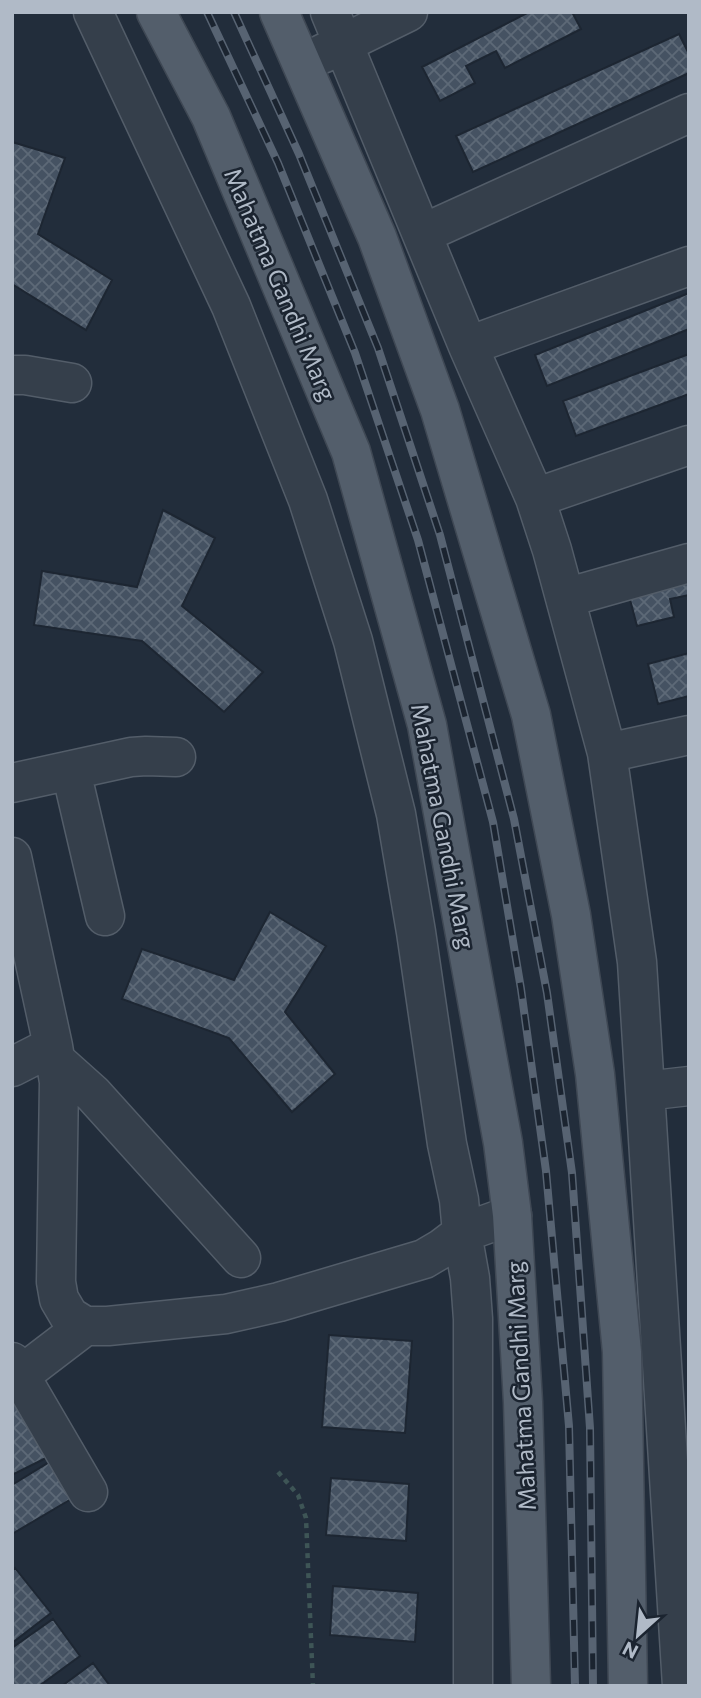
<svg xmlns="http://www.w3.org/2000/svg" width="701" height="1698" font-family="Commissioner,sans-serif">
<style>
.building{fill:url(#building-cross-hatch);stroke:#1d2632;stroke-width:2}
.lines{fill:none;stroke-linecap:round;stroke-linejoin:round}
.minor-casing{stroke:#535d69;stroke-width:41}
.major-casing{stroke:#3f4854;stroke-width:41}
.path{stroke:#3e5556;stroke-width:4.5;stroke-dasharray:5 5;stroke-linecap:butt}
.minor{stroke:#353f4b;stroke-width:38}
.major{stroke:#535e6b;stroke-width:38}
.rail-casing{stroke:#576372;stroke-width:8}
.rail{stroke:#1b2430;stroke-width:5;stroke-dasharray:16;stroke-linecap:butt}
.labels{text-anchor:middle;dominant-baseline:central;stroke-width:5;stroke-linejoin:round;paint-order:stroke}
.street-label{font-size:24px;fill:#b0bac7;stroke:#1b2430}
</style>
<defs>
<pattern id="building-cross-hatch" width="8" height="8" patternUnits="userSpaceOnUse" patternTransform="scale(1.75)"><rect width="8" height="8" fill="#455262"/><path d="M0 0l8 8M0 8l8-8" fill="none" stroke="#5d6977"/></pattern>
</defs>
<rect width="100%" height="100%" fill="#222d3b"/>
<!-- building -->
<path class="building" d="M529,12H572L581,29L505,68L496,51L466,66L475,83L440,101L422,67Z
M679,34L689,54V73L473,172L456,136Z
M12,142L65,158L38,234L112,280L86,330L12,284Z
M689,293V329L547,386L535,355Z
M689,354V394L576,436L563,401Z
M163,510L215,538L182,606L263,672L224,712L142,641L34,625L42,571L137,587Z
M689,577V595L670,599L674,617L637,626L628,592Z
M689,653V696L658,704L648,664Z
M270,912L326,946L285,1012L335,1074L292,1112L229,1038L122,999L142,949L234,980Z
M329,1335L412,1341L405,1433L322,1427Z
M12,1392L50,1456L12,1475Z
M56,1458L78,1495L12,1534V1485Z
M331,1478L409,1484L406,1541L326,1535Z
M15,1568L51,1613L12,1643V1571Z
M333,1586L418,1593L415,1642L330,1635Z
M53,1619L80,1656L39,1686H12V1648Z
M93,1663L110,1686H62Z"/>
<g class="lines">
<!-- minor casing -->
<g class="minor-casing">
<path id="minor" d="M93,12L231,306L308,500L353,641L396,814L416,932L447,1144L459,1200L462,1233L470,1278L473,1319V1686
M330,12L468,346L535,498L552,550L607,753L637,962L682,1686
M322,54L408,12
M422,234L689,113
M468,346L689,266
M12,375H25L72,383
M535,498L689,445
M565,598L689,563
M607,753L689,735
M71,771L105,916
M12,783L131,757L146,756L176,757
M12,857L53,1046L59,1082L56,1282L59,1299L69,1316L85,1326H108L226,1314L279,1302L424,1259L441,1249L462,1233L512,1215
M55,1060L93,1094L241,1258
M12,1067L53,1046
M645,1091L689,1086
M12,1362L88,1492
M12,1380L30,1368L85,1326"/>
</g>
<!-- major casing -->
<g class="major-casing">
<path id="major" d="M156,12L211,117L351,452L427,725L503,1143L512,1215L523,1402L531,1686
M279,12L377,237L440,410L531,715L571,915L595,1074L622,1352L628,1686"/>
</g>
<!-- path -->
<path class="path" d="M278,1472L298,1495L306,1518L313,1686"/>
<!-- minor -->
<use href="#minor" class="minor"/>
<!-- major -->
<use href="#major" class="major"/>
<!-- rail casing -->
<g class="rail-casing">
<path id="rail" d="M207,12L278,163L355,353L418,540L493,822L521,989L546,1171L569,1426L575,1686
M234,12L299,154L378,348L440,535L514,819L547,993L572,1173L590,1428L593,1686"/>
</g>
<!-- rail -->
<use href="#rail" class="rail"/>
</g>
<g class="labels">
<!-- street labels -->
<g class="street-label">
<text transform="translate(281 284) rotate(67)">Mahatma Gandhi Marg</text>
<text transform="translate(444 826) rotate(79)">Mahatma Gandhi Marg</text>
<text transform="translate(520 1386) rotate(-93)">Mahatma Gandhi Marg</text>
</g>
</g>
<!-- border -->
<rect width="701" height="1698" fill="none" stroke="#b0bac7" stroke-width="28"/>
<!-- north arrow -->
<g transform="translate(638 1635) rotate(207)" stroke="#1b2430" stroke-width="5" paint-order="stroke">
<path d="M0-5L12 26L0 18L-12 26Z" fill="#b0bac7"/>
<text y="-10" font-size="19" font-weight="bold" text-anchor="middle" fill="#b0bac7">N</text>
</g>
</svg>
